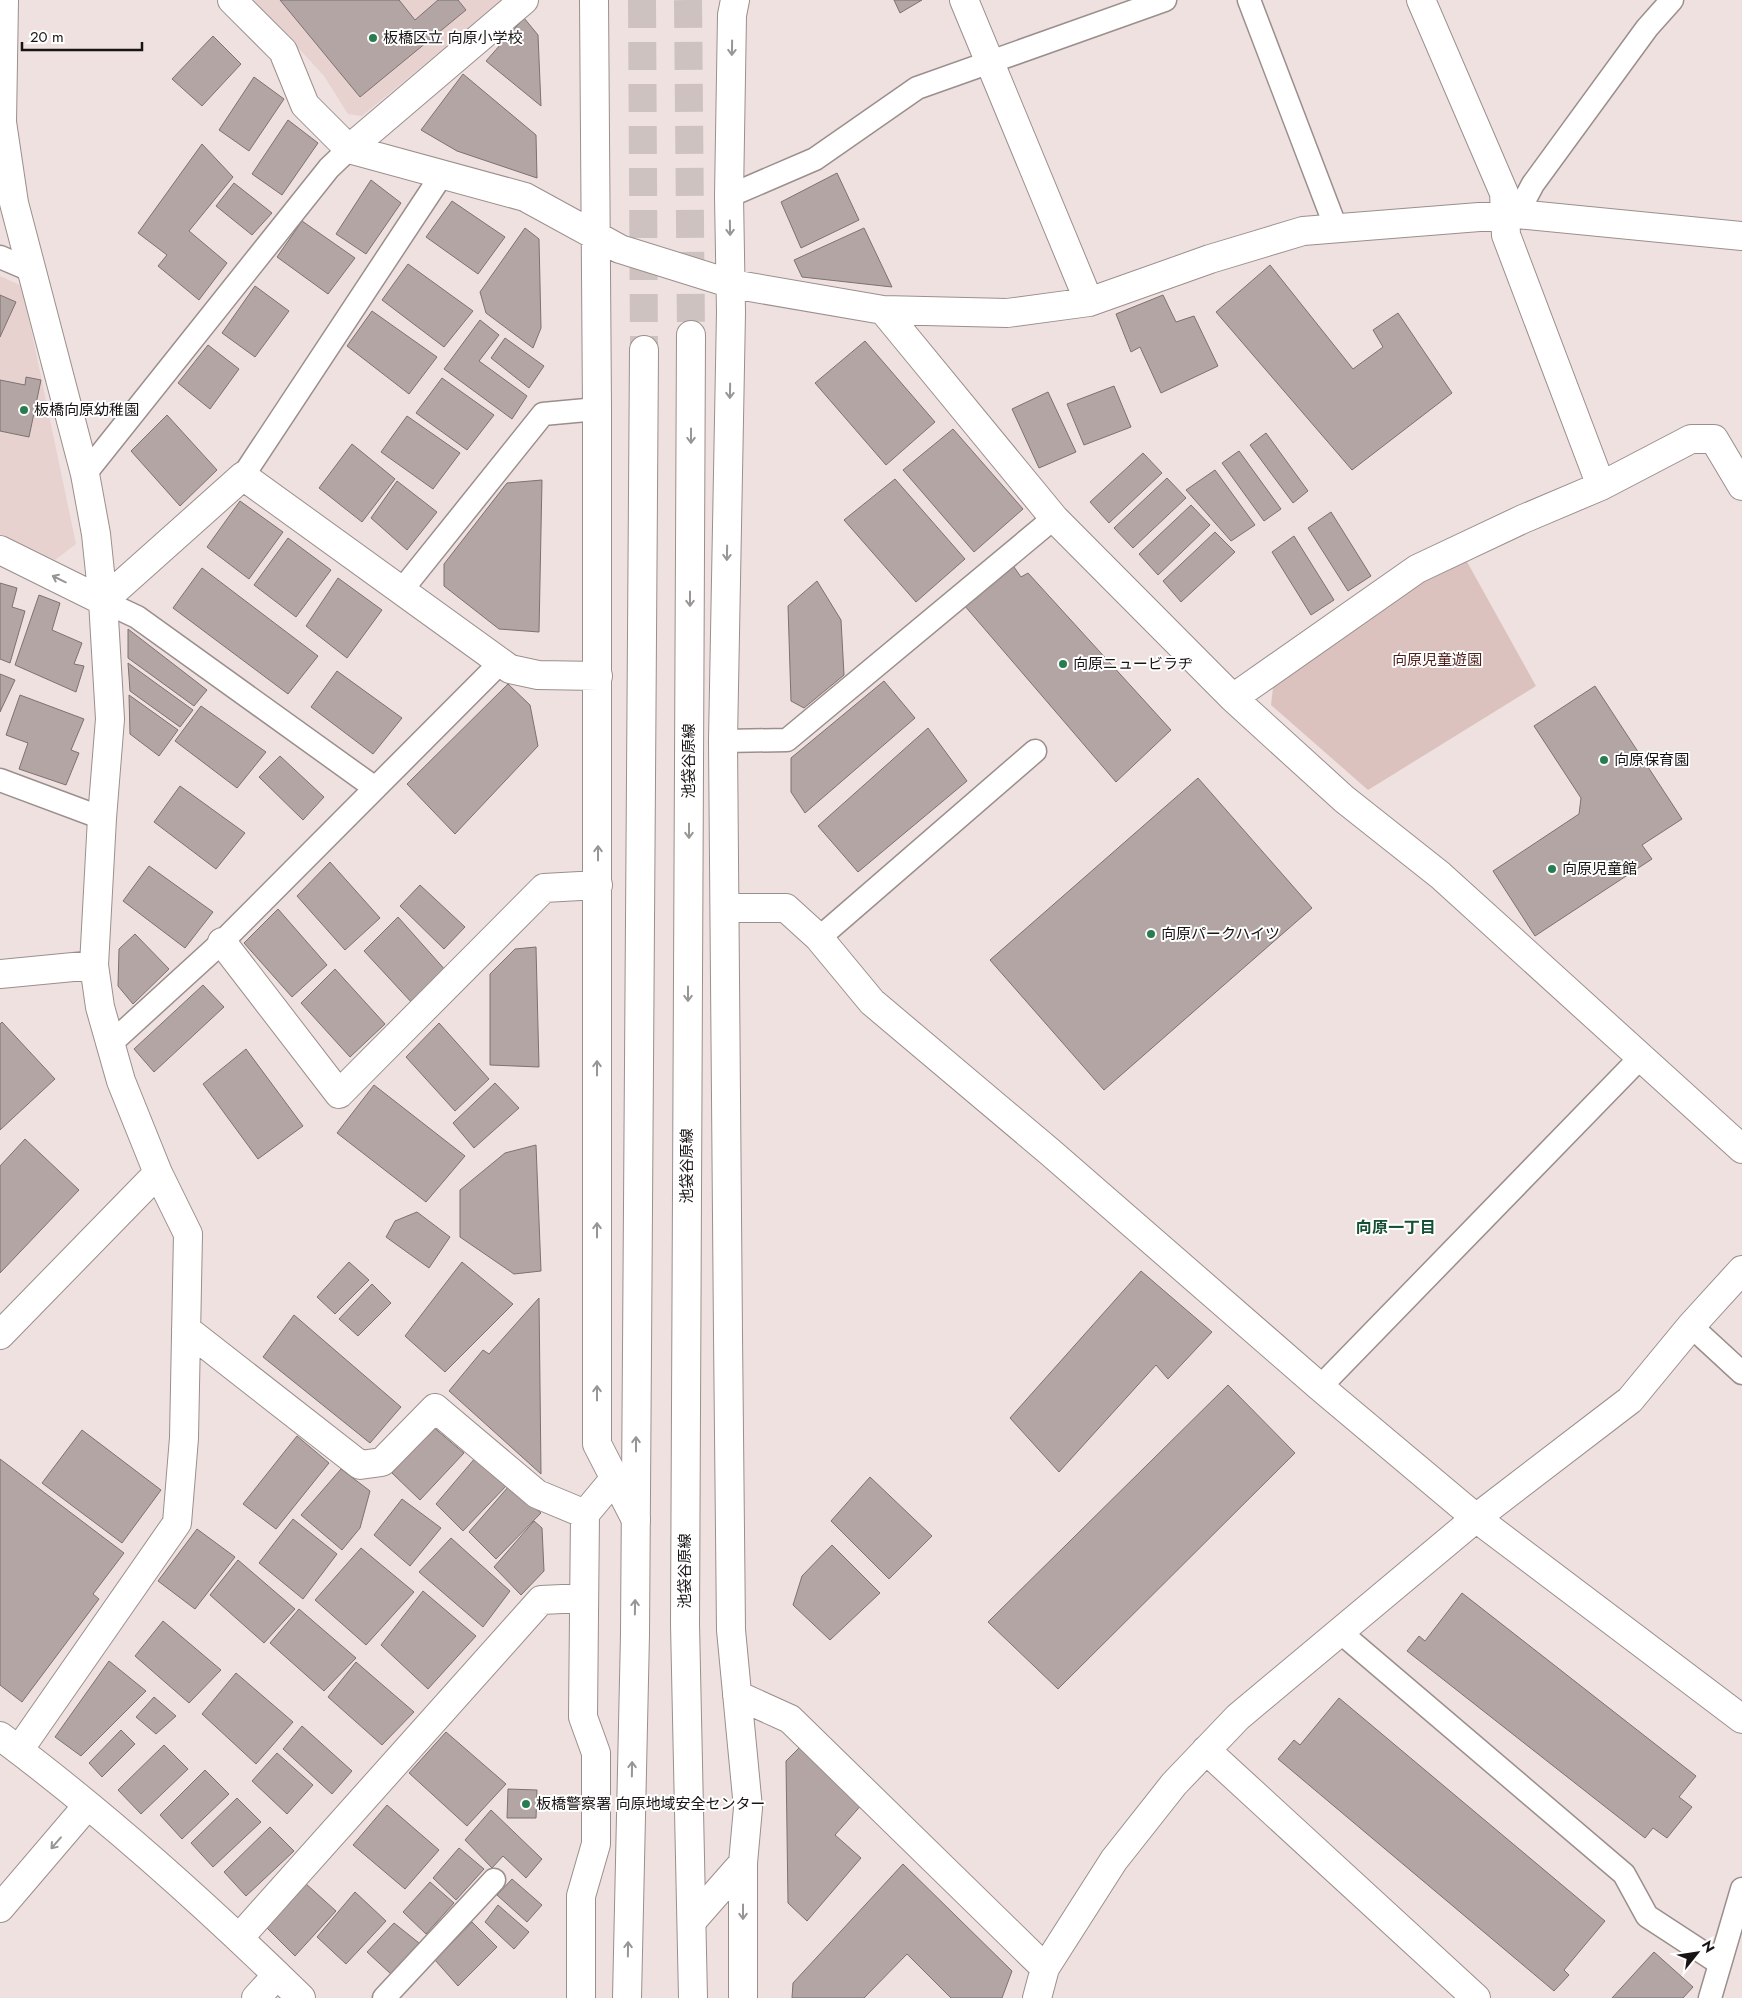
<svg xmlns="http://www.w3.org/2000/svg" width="1742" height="1998" font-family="Jost,'Noto Sans JP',sans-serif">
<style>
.built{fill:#e8d2cf}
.green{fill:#dcc2be}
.building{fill:#b2a5a3;stroke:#7d7270}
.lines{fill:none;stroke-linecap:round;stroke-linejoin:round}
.secondary-tunnel{stroke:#cec2c1;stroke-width:28;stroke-dasharray:28 14;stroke-linecap:butt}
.service-casing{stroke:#9b8f8d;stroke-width:25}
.minor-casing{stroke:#9b8f8d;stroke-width:30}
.tertiary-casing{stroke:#9b8f8d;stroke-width:30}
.secondary-casing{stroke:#9b8f8d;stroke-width:30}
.service{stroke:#fff;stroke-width:22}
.minor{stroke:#fff;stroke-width:28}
.tertiary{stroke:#fff;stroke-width:28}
.secondary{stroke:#fff;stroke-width:28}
.oneway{stroke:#989595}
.poi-dot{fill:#287d50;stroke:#fff;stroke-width:2}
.labels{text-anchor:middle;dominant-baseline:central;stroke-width:4;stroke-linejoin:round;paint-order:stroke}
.poi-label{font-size:15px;fill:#191414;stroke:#fff;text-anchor:start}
.park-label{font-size:15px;fill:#4e1e19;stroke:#fff}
.street-label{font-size:15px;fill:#191414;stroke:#fff}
.neighbourhood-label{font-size:16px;font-weight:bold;fill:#155031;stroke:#fff}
</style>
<rect width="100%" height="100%" fill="#eee1df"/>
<!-- built -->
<path class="built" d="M254,0H503L362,116L348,114L324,76Z
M0,276L22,286L76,544L55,560L0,534Z"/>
<!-- green -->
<path class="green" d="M1466,560L1536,686L1368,790L1271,705L1273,688L1422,580Z"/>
<!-- building -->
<path class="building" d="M280,0H399L415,20L438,0H458L466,10L360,97Z
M894,0H922L900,13Z
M524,18L538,35L541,106L486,61Z
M213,36L241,64L202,106L172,79Z
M463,74L536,135L537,178L457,151L421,130Z
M254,77L284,99L249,151L219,130Z
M288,120L318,143L282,195L252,174Z
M202,144L233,177L189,231L227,263L199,300L158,266L167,255L138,233Z
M837,173L859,220L801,248L781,202Z
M371,180L401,203L366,254L336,234Z
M234,183L272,213L252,235L216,206Z
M452,201L505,237L478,274L426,237Z
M302,221L355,258L328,294L277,257Z
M525,228L539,239L541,328L533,348L486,313L480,292Z
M864,228L892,287L802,277L794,260Z
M408,264L473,311L444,347L382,300Z
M1270,265L1353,369L1383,347L1373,330L1398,313L1452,393L1352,470L1216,312Z
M255,286L289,311L255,357L222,333Z
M0,295L16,302L0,337Z
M1163,295L1176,322L1194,316L1218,366L1161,393L1140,347L1131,352L1116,314Z
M372,311L437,357L409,394L347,346Z
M480,320L499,335L479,361L527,396L512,419L444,369Z
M505,338L544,366L529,388L491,358Z
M865,341L935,422L886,465L815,383Z
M208,345L239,369L210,409L178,383Z
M26,377L41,380L29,437L0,431V380L25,385Z
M442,378L494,415L467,450L416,413Z
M1114,386L1131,427L1084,445L1067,404Z
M1048,392L1076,452L1039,468L1012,409Z
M167,415L217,470L180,506L131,451Z
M407,416L460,453L433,489L381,452Z
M953,429L1023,509L974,552L903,470Z
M1266,433L1308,491L1293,503L1250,445Z
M352,444L395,479L362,522L319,488Z
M1239,451L1281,509L1264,521L1222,463Z
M1143,453L1162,473L1109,523L1090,502Z
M1215,470L1255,525L1231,541L1186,490Z
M1167,478L1186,498L1133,548L1114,528Z
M895,479L965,559L916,602L844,520Z
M542,480L539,632L499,629L444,586V564L507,483Z
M397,481L437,512L407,550L371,518Z
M240,501L283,532L249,579L207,547Z
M1191,505L1210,525L1158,575L1139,554Z
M1331,512L1371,576L1348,591L1308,528Z
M1215,532L1235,552L1181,602L1163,581Z
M1294,536L1334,600L1311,615L1272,552Z
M288,538L331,570L296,617L254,585Z
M1007,557L1021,577L1028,573L1171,730L1116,782L958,598Z
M202,568L318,656L288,694L173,608Z
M338,578L382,610L347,658L306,626Z
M817,581L841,620L844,675L804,708L791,701L788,606Z
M0,583L17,588L12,607L25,611L10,663L0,659Z
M39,595L60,603L52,630L82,643L74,664L84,666L76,692L15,665Z
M128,629L207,690L194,706L128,658Z
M128,663L193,710L180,727L130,691Z
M337,671L402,718L373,754L311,707Z
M0,674L15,680L0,712Z
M884,681L915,718L805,813L791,792V758Z
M508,684L530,705L538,746L455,834L407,784Z
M1595,686L1682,819L1642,845L1652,859L1535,936L1493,871L1579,814L1581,798L1534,726Z
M20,695L84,719L71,750L79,753L66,785L19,769L28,743L6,735Z
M129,695L178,730L159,756L130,734Z
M201,706L266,752L237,788L175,741Z
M928,728L967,781L858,872L818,826Z
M280,756L324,797L303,820L259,777Z
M1198,778L1312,908L1104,1090L990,960Z
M180,786L245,833L216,869L154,822Z
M330,862L380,918L345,950L297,896Z
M149,866L213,912L185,948L123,901Z
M420,885L465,927L444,949L400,906Z
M278,909L327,965L292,997L244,943Z
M398,917L447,972L413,1004L364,951Z
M135,934L169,969L133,1004L118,986L119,949Z
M536,947L539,1067L490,1065V974L515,949Z
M335,969L385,1024L350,1057L301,1003Z
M203,985L224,1007L154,1072L134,1049Z
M2,1022L55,1079L0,1130V1024Z
M439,1023L489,1079L455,1111L406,1057Z
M246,1049L303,1126L258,1159L203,1084Z
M495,1083L519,1108L474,1148L453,1123Z
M374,1085L465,1156L426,1202L337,1133Z
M25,1139L79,1190L0,1273V1166Z
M536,1145L541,1271L514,1274L460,1237V1190L505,1153Z
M417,1212L450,1237L429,1268L386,1237L395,1221Z
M349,1262L369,1280L335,1314L317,1297Z
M462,1262L513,1304L445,1372L405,1336Z
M1141,1271L1212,1332L1168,1379L1156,1365L1059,1472L1010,1418Z
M372,1284L391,1303L358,1336L339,1319Z
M539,1298L541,1474L449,1391L483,1350L489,1354Z
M294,1315L401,1407L370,1443L263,1357Z
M1228,1385L1295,1453L1058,1689L988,1622Z
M432,1426L464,1453L420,1500L392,1473Z
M82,1430L161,1490L122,1543L42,1483Z
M297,1436L329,1463L276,1529L243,1504Z
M476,1457L508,1484L463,1531L436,1504Z
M0,1459L124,1553L93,1594L99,1599L22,1702L0,1685Z
M341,1469L370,1491L360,1528L342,1550L301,1515Z
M870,1477L932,1536L889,1579L831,1521Z
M509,1486L541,1513L496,1559L469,1532Z
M402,1499L441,1528L410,1566L374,1535Z
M293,1519L337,1554L303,1599L259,1563Z
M534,1521L542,1528L544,1571L521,1595L494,1567Z
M197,1529L235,1557L195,1609L158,1581Z
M451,1538L510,1591L483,1627L419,1572Z
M832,1545L880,1593L830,1640L793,1605L802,1576Z
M361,1548L414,1592L366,1645L315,1600Z
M238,1560L295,1609L264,1643L210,1595Z
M423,1591L476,1636L428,1689L381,1645Z
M1462,1593L1696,1776L1679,1797L1692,1807L1667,1838L1653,1828L1645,1838L1407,1651L1419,1636L1425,1641Z
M299,1609L356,1658L324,1691L270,1643Z
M163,1621L221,1670L189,1703L135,1656Z
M109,1661L146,1691L81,1756L55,1737Z
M356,1662L414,1712L382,1745L328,1697Z
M236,1673L293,1722L256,1764L202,1714Z
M154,1697L176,1716L156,1734L136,1717Z
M1339,1698L1605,1921L1564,1970L1569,1975L1554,1991L1278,1759L1294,1740L1300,1745Z
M302,1726L352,1771L332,1794L283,1749Z
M121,1730L135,1744L102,1777L89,1763Z
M446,1732L506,1784L467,1826L409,1773Z
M164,1745L188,1769L141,1814L118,1790Z
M800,1747L863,1803L835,1835L861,1858L807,1921L788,1903L786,1761Z
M277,1753L313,1785L287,1814L252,1781Z
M205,1770L229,1794L182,1839L160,1815Z
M508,1789L537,1790L536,1818H507Z
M237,1798L261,1822L213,1867L191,1843Z
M387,1805L439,1850L405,1889L353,1845Z
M491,1810L542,1859L526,1878L503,1856L492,1868L465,1840Z
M270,1827L294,1851L246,1896L224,1872Z
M459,1848L484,1869L456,1900L433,1878Z
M903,1864L1012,1971L1002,1998H951L907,1954L864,1998H792L793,1983Z
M512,1879L542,1905L527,1922L497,1895Z
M430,1882L454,1903L426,1934L403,1912Z
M305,1883L336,1911L295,1956L266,1927Z
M355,1892L386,1921L346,1964L317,1937Z
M498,1905L529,1932L514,1949L485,1922Z
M472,1922L497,1947L458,1986L435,1960Z
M394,1923L419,1943L392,1975L367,1952Z
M1654,1952L1693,1987L1683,1998H1612Z"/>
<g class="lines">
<!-- secondary-tunnel -->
<path class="secondary-tunnel" d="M642,0L644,350
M688,0L691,335"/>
<!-- service casing -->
<g class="service-casing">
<path id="service" d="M1249,0L1336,228
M729,196L815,159L917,88L1165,0
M1517,214L1533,184L1647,28L1672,0
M0,257L33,271
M85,474L329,168L349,149
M243,476L441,176
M401,591L543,414L597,409
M103,601L137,617L375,788
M723,741L787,740L1054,518
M0,780L102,818
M819,938L1035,751
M109,1045L222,942L501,662
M1691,1326L1742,1373
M1320,1387L1641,1057
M1340,1632L1624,1874L1647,1916L1719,1963
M384,1998L494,1880
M1710,1998L1742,1889"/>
</g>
<!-- minor casing -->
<g class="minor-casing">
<path id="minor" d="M4,0L2,122L14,203L85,474L96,534L103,601L110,719L102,818L94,965L100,1007L121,1081L158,1173L188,1234L184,1438L177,1523L19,1750
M232,0L283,51L305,105L349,149L525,197L620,249L732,284L883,310L1054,518L1233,698L1344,799L1440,875L1742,1149
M594,0L597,409V1444L636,1520
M964,0L1089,302
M1421,0L1504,193L1506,235L1601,486L1691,439H1714L1742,486
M349,149L524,0
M883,310L1007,313L1089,302L1210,259L1303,231L1517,214L1742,236
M0,550L103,601L243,476L510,669L538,675L598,676
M1233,698L1417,569L1523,519L1601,486
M725,908H786L819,938L872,1002L1050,1152L1320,1387L1476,1518L1742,1719
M222,942L339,1094L544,888L598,885
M0,974L94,965
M186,1329L360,1465L382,1462L435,1408L537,1494L585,1514
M0,1335L158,1173
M737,1695L790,1719L1045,1968
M1206,1750L1476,1998
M743,1863V1998
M0,1908L87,1806
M692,1921L743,1863L748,1808L731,1630L728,1335L723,741L731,312L729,196L732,15L735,0
M239,1938L541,1600L584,1598
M256,1998L277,1975
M581,1998V1896L596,1844V1753L583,1717L585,1514L615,1478
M1037,1998L1045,1968L1114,1860L1174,1784L1238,1717L1476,1518L1630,1400L1691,1326L1742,1270"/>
</g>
<!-- tertiary casing -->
<g class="tertiary-casing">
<path id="tertiary" d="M0,1736C106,1815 207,1906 301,1998"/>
</g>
<!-- secondary casing -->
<g class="secondary-casing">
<path id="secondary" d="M691,335L685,1624L693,1998
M627,1998L635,1634L644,350"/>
</g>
<!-- service -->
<use href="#service" class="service"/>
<!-- minor -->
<use href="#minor" class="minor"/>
<!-- tertiary -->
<use href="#tertiary" class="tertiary"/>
<!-- secondary -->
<use href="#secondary" class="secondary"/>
</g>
<!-- one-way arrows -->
<defs><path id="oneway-shaft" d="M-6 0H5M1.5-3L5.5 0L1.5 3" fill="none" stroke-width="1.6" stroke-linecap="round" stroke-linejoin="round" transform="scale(1.25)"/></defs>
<g class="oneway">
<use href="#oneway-shaft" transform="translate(732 48) rotate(91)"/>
<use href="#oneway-shaft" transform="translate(730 228) rotate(89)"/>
<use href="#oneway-shaft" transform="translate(730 391) rotate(91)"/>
<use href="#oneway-shaft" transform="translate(691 436) rotate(90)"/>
<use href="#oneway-shaft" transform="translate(727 553) rotate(91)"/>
<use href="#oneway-shaft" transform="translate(59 579) rotate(-154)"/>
<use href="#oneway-shaft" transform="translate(690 599) rotate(90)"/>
<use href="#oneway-shaft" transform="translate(689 831) rotate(90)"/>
<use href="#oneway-shaft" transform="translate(598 853) rotate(-90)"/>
<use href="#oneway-shaft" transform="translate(688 994) rotate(90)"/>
<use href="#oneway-shaft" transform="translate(597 1068) rotate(-90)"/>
<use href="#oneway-shaft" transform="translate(597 1230) rotate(-90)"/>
<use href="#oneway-shaft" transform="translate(597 1393) rotate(-90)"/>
<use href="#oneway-shaft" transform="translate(636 1444) rotate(-90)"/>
<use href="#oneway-shaft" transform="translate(635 1607) rotate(-89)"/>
<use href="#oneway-shaft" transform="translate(632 1769) rotate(-89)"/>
<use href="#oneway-shaft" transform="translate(56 1843) rotate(131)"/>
<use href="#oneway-shaft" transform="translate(743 1912) rotate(90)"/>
<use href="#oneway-shaft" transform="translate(628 1949) rotate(-89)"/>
</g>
<!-- markers -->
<g class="poi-dot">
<circle cx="373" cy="38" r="5"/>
<circle cx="24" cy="410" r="5"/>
<circle cx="1063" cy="664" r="5"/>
<circle cx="1604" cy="760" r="5"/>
<circle cx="1552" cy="869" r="5"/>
<circle cx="1151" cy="934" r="5"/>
<circle cx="526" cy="1804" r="5"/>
</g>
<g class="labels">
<!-- poi labels -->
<g class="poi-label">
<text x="383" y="38">板橋区立 向原小学校</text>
<text x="34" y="410">板橋向原幼稚園</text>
<text x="1073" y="664">向原ニュービラヂ</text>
<text x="1614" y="760">向原保育園</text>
<text x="1562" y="869">向原児童館</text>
<text x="1161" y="934">向原パークハイツ</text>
<text x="536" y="1804">板橋警察署 向原地域安全センター</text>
</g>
<!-- park labels -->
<g class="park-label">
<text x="1437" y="660">向原児童遊園</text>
</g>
<!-- street labels -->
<g class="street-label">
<text transform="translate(689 761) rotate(-90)">池袋谷原線</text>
<text transform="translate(687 1166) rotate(-90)">池袋谷原線</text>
<text transform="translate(685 1571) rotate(-90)">池袋谷原線</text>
</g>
<!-- neighbourhood labels -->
<g class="neighbourhood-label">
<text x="1396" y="1227">向原一丁目</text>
</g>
</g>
<!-- north arrow -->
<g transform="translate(1697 1953) rotate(60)" stroke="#ffffff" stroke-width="4" paint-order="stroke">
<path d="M0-4L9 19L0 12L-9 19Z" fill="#191414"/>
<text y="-8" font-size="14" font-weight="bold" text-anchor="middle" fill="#191414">N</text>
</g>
<!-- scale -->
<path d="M22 42v8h120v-8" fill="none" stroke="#191414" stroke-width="2.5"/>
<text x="30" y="42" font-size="15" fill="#191414" stroke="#ffffff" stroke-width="4" paint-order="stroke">20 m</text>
</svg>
